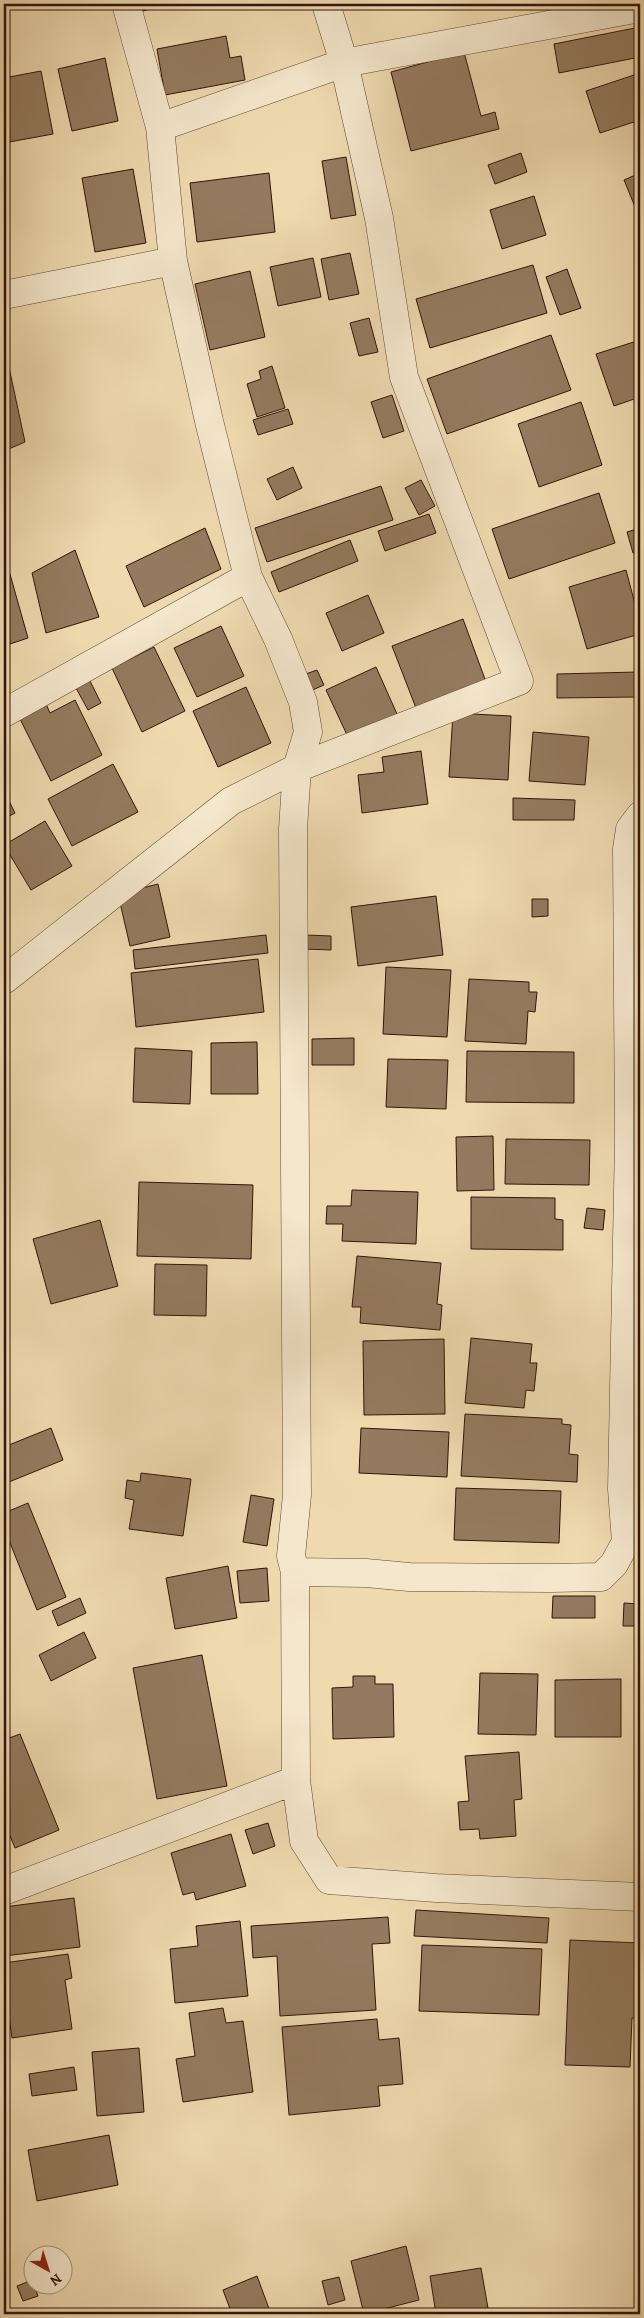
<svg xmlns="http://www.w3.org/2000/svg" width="644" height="2318" font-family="Alegreya,serif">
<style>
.building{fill:#947b5f;stroke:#311408}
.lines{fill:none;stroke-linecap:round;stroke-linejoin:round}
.street-casing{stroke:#604632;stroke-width:29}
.street{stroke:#f5e7cc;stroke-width:28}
</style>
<rect width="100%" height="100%" fill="#efdab0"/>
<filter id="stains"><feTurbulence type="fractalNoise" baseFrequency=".004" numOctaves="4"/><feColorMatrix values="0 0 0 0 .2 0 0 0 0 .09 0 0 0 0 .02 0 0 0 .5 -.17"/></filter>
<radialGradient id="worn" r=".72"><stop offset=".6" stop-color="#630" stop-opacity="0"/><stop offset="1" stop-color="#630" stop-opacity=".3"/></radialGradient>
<!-- building -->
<path class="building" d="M141,4H167L143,11Z
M640,27V57L559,73L554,44Z
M226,36L230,58L241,56L245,80L165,95L157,49Z
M464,52L481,116L495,112L499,129L411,151L391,72Z
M105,58L118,121L72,131L58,69Z
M41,71L53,134L4,143V78Z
M640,73V120L600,133L586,91Z
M521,153L527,172L495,184L488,165Z
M346,157L356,215L331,219L322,161Z
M133,169L146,243L95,252L82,178Z
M269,173L275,232L197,242L190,183Z
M640,173V219L624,180Z
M534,196L546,235L502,249L490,210Z
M350,253L359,294L329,300L321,259Z
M313,258L321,297L278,306L270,267Z
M533,265L547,313L430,348L416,299Z
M567,269L581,308L560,315L546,277Z
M250,271L265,337L210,350L195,284Z
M369,318L378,352L359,356L350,323Z
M551,335L571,390L447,434L427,379Z
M640,340V397L614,406L596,354Z
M4,344L25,442L4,451Z
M272,366L285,408L257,417L247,384L261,379L259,371Z
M392,395L404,431L383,438L371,402Z
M581,402L602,465L539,487L518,424Z
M288,409L293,424L258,435L253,420Z
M293,467L302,488L277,500L267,479Z
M421,480L435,506L419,515L405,488Z
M381,486L393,520L267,562L255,528Z
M599,493L615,543L509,579L492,529Z
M429,514L436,533L385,551L378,531Z
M205,528L221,569L144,607L126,566Z
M640,528V551L633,553L627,532Z
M350,540L358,561L279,592L271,572Z
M75,550L99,617L46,633L32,573Z
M4,553L28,638L4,646Z
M626,570L640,623V634L587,649L569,587Z
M368,595L384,633L342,651L326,613Z
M463,619L486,682L416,708L392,646Z
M221,626L244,676L197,697L174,648Z
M154,647L185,711L142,732L112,668Z
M376,667L397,714L348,737L326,690Z
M317,670L324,685L310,691L303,675Z
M637,672V697L557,698V674Z
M90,681L101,703L88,710L76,688Z
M246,687L271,743L218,767L193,711Z
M75,700L102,755L51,781L19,717L46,704L50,713Z
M453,713L511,716L508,780L449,777Z
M533,732L589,737L585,785L529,781Z
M421,751L428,804L362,813L358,775L384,772L382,757Z
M113,764L138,812L72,846L48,799Z
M4,791L15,813L4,819Z
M513,798L575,800L574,820H513Z
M45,821L72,866L31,890L4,845Z
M158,884L170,937L130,946L118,894Z
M436,896L443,955L358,966L351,907Z
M4,898L9,907L4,911Z
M532,899H548V916L532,917Z
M266,935L268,953L135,969L133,950Z
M306,935L331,936V950L305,949Z
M258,959L264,1012L136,1027L131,973Z
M386,967L451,970L447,1037L383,1034Z
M469,979L529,982V992H537L535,1012L528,1011L526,1044L465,1041Z
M354,1038V1065H312V1039Z
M257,1042L258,1094H211V1043Z
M135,1048L192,1051L190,1104L133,1102Z
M467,1051L574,1052V1103L466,1102Z
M388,1059L448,1060L446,1109L386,1107Z
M493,1136L494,1190L457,1191L456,1137Z
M506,1139L590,1140L589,1185L505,1184Z
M139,1182L253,1185L251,1259L137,1256Z
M352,1190L418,1192L416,1244L342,1241L343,1224H326L327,1206H351Z
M471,1197L555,1198V1219L563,1220V1250L471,1249Z
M587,1208L605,1210L603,1230L584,1228Z
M100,1220L118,1286L51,1304L33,1239Z
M357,1256L441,1263L437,1304L442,1305L440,1330L360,1323L361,1307H352Z
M155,1264L207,1265L206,1316L154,1315Z
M471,1338L532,1344L530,1363H537L534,1391L526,1390L524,1408L465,1403Z
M444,1339L445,1414L364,1415L363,1341Z
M465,1414L562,1419V1424L571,1425L569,1454L578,1455L577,1482L461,1476Z
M51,1428L63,1460L4,1484V1447Z
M361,1428L449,1432L447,1477L359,1473Z
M141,1473L191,1479L183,1536L129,1529L134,1500L125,1498L127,1480L140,1482Z
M456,1488L561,1491L559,1543L454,1540Z
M251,1495L274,1499L267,1546L243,1542Z
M28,1503L66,1597L37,1610L4,1528V1513Z
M228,1566L237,1618L175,1629L166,1578Z
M267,1568L269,1601L240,1603L237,1571Z
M553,1596H595V1618H552Z
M80,1598L86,1613L58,1626L52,1611Z
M624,1603L639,1604L637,1626H623Z
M84,1632L96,1658L51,1681L39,1655Z
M202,1655L227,1786L157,1799L133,1668Z
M480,1673L538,1674L536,1735L478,1734Z
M353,1676H375V1684H393L394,1737L333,1739L332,1688L353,1687Z
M621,1679V1737H555V1680Z
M20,1734L59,1830L15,1848L4,1821V1740Z
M519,1752L522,1799L514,1800L516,1836L480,1839L479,1829L460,1830L458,1802L469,1801L465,1756Z
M268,1823L275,1846L253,1854L245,1830Z
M231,1834L246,1886L196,1900L194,1892L183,1895L171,1853Z
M74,1898L80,1947L4,1956V1907Z
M416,1910L549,1918L547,1943L414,1936Z
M388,1917L390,1943L372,1944L376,2010L280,2016L277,1956L253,1958L251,1926Z
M240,1921L248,1996L175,2003L170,1949L198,1946L196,1926Z
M570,1940L640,1943V2019L632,2018L630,2067L565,2065Z
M422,1945L542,1949L539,2015L419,2011Z
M68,1954L72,1978L65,1980L72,2029L12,2038L4,1980V1963Z
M223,2008L226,2023L243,2021L253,2092L183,2102L176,2059L195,2056L189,2013Z
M377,2019L379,2040L399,2038L403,2084L378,2086L380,2106L289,2115L282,2027Z
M139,2048L144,2112L97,2116L92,2052Z
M74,2067L77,2090L32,2096L29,2074Z
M109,2135L118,2185L37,2201L28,2150Z
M406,2246L419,2300L364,2314L351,2261Z
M481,2268L489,2314H436L430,2276Z
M257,2276L271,2314H232L223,2290Z
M339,2277L345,2300L328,2305L322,2281Z
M32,2280L38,2296L23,2301L17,2286Z"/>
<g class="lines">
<!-- street casing -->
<g class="street-casing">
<path id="street" d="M126,4L160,127L173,261L209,421L248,577L278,639L303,702L308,732L297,768L293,829L297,1495L291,1556L295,1572
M160,127L344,63L640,8
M4,295L173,261
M4,713L248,577
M4,980L231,801L297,768L519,681L404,377L379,218L344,63L326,4
M622,1489L629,1141L627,849L630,829L640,816
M296,1780L304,1841L329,1880L436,1888L640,1897
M4,1891L296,1780L295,1572L366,1573L409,1577L551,1578L601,1577L614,1564L626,1542L622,1489L640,1496"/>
</g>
<!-- street -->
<use href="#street" class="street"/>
</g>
<!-- margin -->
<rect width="644" height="2318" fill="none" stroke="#efdab0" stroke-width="20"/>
<rect x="5" y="5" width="634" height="2308" fill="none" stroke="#311408" stroke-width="2.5"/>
<rect x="10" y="10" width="624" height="2298" fill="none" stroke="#311408"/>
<!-- north arrow -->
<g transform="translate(48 2270) rotate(141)"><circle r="24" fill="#f5e7cc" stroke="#a7937e"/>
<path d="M0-4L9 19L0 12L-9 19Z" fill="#8f2418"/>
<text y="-8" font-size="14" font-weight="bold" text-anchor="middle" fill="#311408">N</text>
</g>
<rect width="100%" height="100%" filter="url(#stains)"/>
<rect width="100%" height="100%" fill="url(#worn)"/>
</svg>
